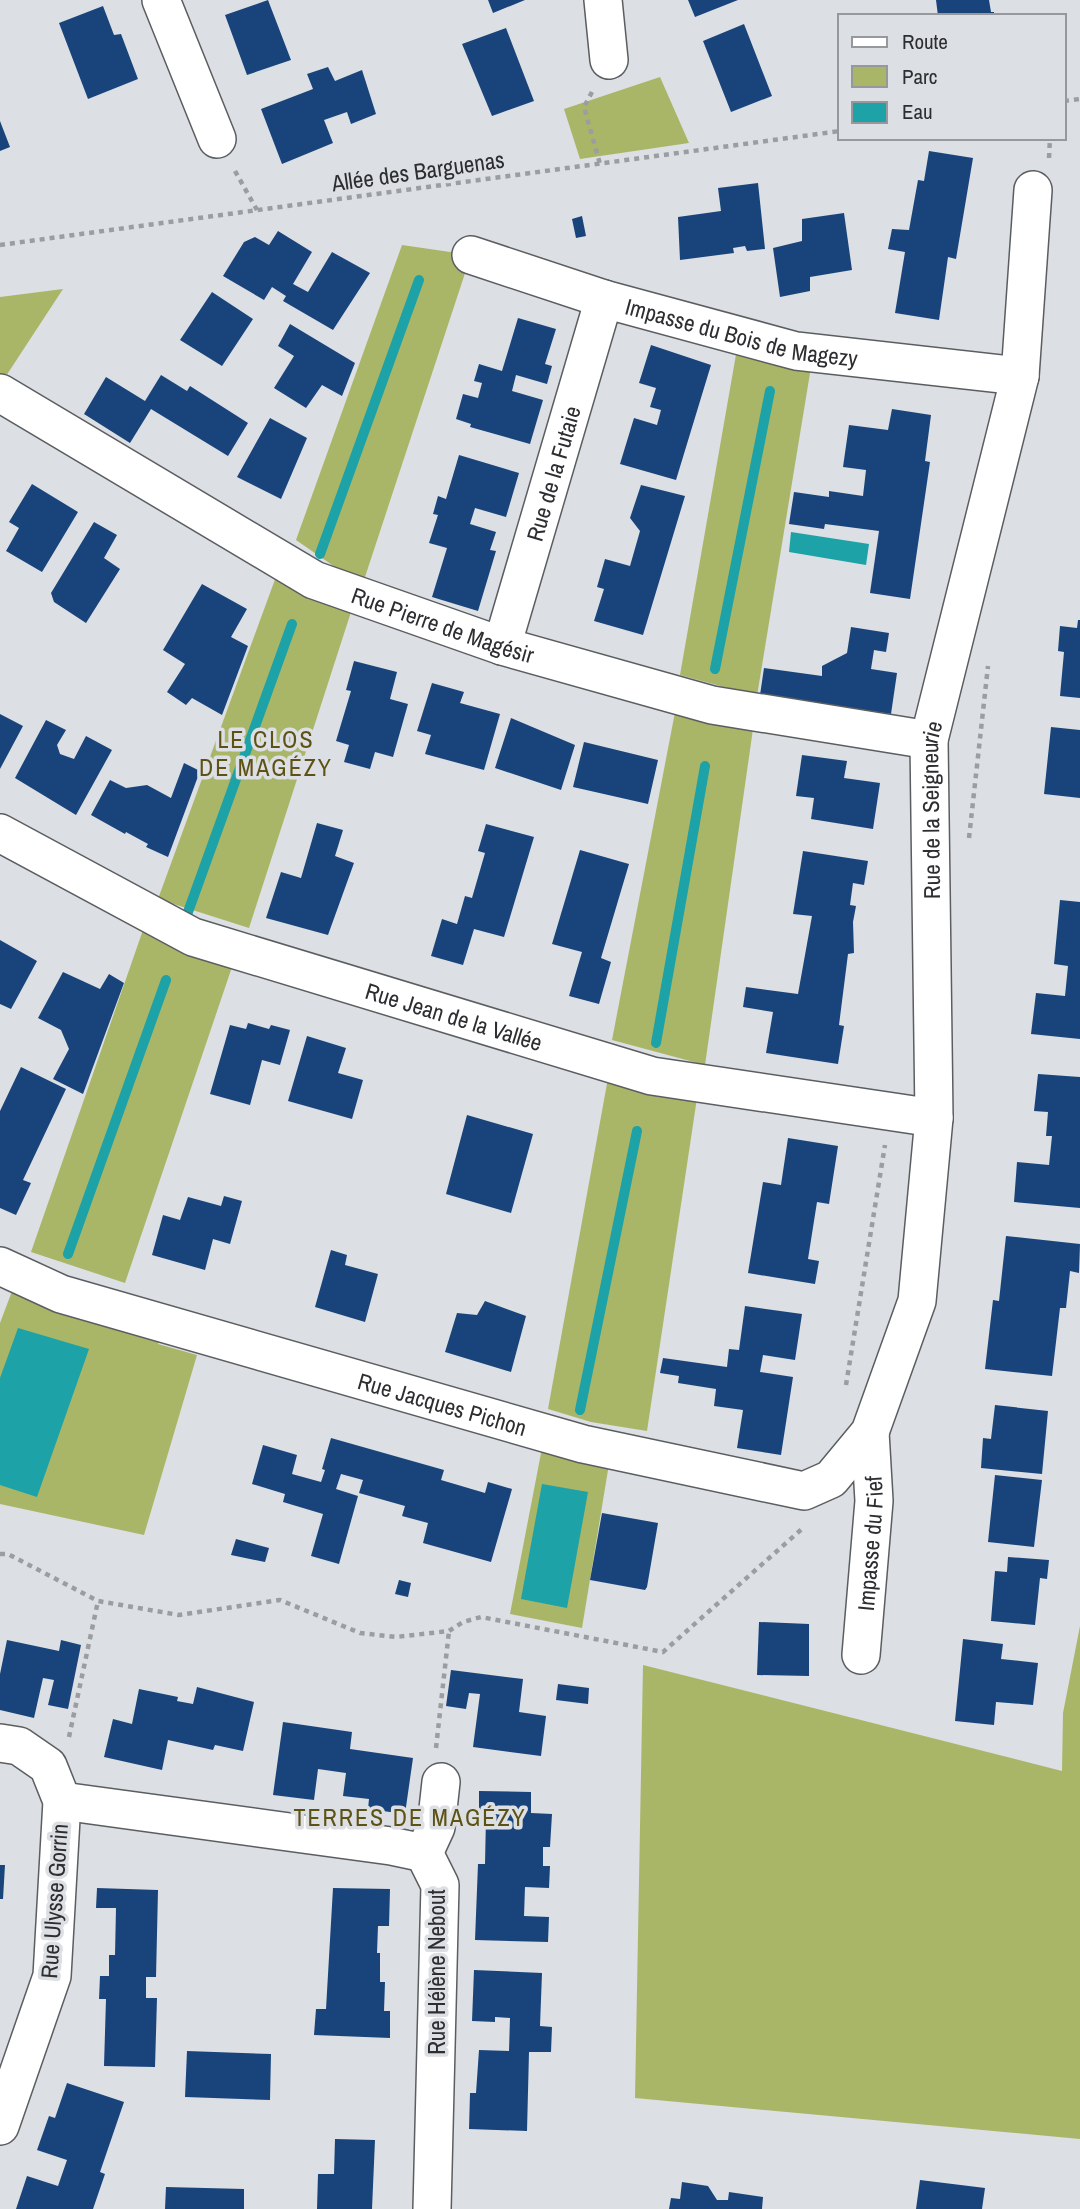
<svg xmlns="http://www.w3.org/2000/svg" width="1080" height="2209" font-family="'Archivo Narrow',sans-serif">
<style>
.green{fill:#a9b668}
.water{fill:#1da2a7}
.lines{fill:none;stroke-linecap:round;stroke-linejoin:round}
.stream{stroke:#1da2a7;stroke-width:10}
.building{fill:#19447b}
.minor-casing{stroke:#5b5e61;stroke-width:40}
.path{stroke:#9b9ea1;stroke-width:4.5;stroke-dasharray:5 5;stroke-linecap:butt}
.minor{stroke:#fff;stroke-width:37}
.labels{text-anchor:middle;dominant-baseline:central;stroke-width:7;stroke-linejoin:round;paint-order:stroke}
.street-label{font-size:23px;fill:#2d2e30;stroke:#dcdfe3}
.neighbourhood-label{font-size:24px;letter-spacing:2px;fill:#5e5114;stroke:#dcdfe3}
</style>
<rect width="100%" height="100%" fill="#dcdfe3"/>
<!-- green -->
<path class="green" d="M660,77L689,143L580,159L564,109Z
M402,245L471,255L364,580L335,567L296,540Z
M63,289L6,376L0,373V297Z
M738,343L812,361L757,696L680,675Z
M277,574L351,612L249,928L158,899Z
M676,707L753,729L705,1065L612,1040Z
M143,930L232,967L125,1283L31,1252Z
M608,1078L697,1098L647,1431L591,1422L548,1409Z
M14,1286L163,1333L158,1344L197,1355L144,1535L0,1504V1323Z
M542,1448L609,1464L582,1628L510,1614Z
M1080,1626V2139L635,2098L643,1665L1062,1771L1063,1713Z"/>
<!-- water -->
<path class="water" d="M791,532L869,544L866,565L789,552Z
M18,1328L89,1349L37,1497L0,1485V1378Z
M542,1484L588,1492L567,1608L521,1599Z"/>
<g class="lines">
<!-- stream -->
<path class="stream" d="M320,554L419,280
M715,669L770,391
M188,912L292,624
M656,1043L705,766
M68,1254L166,980
M580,1410L637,1131"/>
</g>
<!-- building -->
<path class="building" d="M268,0L291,60L247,75L225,15Z
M488,0H525L493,13Z
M688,0H738L695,17Z
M936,0H989L991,12H994V16H938Z
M103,6L114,35L121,34L138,79L88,99L59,23Z
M744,24L772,96L731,112L703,41Z
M506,28L534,101L492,116L462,44Z
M328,67L335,81L362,70L376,114L351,124L347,112L324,120L333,143L282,164L261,109L313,89L307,74Z
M0,121L10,147L0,151Z
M929,151L973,158L956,259L948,257L939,320L895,313L905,252L888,249L892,229L909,230L918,180L924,181Z
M758,183L765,249L747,251L745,246L733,248L734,253L680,260L678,217L721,211L718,188Z
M844,213L852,270L810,277V291L780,297L773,248L802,241V219Z
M582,216L586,236L576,238L572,219Z
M278,231L312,252L293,284L308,292L332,252L370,273L333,330L283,301L286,296L272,287L264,300L223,276L244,242L255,237L269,245Z
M212,292L253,319L222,366L180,340Z
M518,318L556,329L545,364L552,366L547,384L516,375L512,391L543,400L530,444L470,427L471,424L456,419L463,394L478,398L482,383L474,381L479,364L502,371Z
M290,324L355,363L342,396L322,385L306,408L274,388L294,356L278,346Z
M651,345L711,365L676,480L620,464L634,418L657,425L661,410L650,407L656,388L639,383Z
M161,375L187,391L190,386L248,423L228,456L151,409L130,443L84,414L106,377L145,401Z
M892,409L931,415L925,461L930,462L910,599L870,593L879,531L825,524L824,529L789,524L794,492L829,497V491L863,496L866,470L843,467L849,425L888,430Z
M270,418L307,438L281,499L237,477Z
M459,455L519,473L506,517L475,508L470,524L496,532L490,550L496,551L478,611L432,597L447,548L429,543L438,515L433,514L438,496L446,499Z
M32,484L78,512L42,572L6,551L19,528L9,522Z
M641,485L685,496L643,635L594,621L604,589L597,587L605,559L630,566L640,531L630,518Z
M94,522L117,535L104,558L120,569L86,623L54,602L51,593Z
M202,584L247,609L231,637L248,646L222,715L192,698L186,705L167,692L185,664L163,650Z
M1078,620H1080V698L1060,696L1064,652L1058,651L1060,626L1077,628Z
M851,627L889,633L886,652L874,650L871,669L897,673L891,714L760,695L764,668L822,676V666L847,653Z
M354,661L397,672L390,699L408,704L393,757L375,752L370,769L344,762L349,745L336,741L351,691L346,690Z
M432,683L464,692L460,703L500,714L484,770L425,754L431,735L417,731Z
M0,714L23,726L0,769Z
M511,718L575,745L561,790L495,768Z
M46,720L66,730L57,745L60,754L74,759L86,736L112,750L76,815L15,778Z
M1051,727L1080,730V798L1044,794Z
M584,742L658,760L648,804L573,787Z
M802,755L847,761L844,778L880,783L873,829L811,819L814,798L796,796Z
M184,763L200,771L168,857L146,847L148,844L126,832L125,834L91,815L110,780L126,788L147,785L171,798Z
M317,823L343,830L335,856L354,863L328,935L266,918L281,872L301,878Z
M486,824L534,837L504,937L474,929L463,965L431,956L442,919L457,924L465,896L472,898L485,853L478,851Z
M580,850L629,864L601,958L611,962L599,1004L569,996L582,952L552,944Z
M803,851L868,861L864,885L853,883L850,905L856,906L853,922L854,953L848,954L839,1025L844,1026L838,1064L766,1053L773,1012L743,1007L746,987L798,994L812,916L793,914Z
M1060,900L1080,902V1039L1031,1034L1036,993L1065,996L1068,966L1054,964Z
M0,940L37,961L11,1009L0,1004Z
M63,972L100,989L109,974L124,983L83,1094L53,1079L69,1049L61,1030L38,1018Z
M248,1023L269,1029L271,1025L290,1030L280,1065L262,1060L250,1105L210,1094L230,1025L246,1029Z
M307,1036L346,1048L338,1073L363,1080L352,1119L288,1101Z
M21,1067L66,1089L23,1180L31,1183L16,1215L0,1208V1111Z
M1038,1074L1080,1077V1208L1014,1202L1017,1162L1049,1165L1052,1136H1046L1048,1112L1034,1111Z
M467,1115L533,1134L511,1213L446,1194Z
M788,1138L838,1146L829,1204L817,1202L808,1259L819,1261L815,1284L748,1273L763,1182L781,1185Z
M224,1196L242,1201L230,1244L213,1239L205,1270L152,1255L163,1215L180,1220L188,1197L221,1206Z
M1006,1236L1080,1244L1079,1273L1070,1271L1066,1308H1060L1052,1376L985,1369L993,1300L999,1301Z
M331,1250L347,1255L345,1265L378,1274L365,1322L315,1307Z
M485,1301L526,1316L511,1372L445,1352L457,1313L477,1315Z
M745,1306L802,1314L795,1360L763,1355L760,1372L793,1377L781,1455L737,1448L743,1410L714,1406L716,1389L678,1383L679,1376L660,1373L663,1358L727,1367L729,1349L739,1350Z
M995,1405L1048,1411L1042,1474L981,1468L983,1438L991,1439Z
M331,1438L444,1470L441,1480L485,1493L488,1482L512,1489L491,1562L423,1543L428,1523L402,1516L405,1506L359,1493L363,1480L341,1474L336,1489L358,1496L339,1564L311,1556L323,1514L283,1502L285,1494L252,1484L263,1445L297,1455L292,1474L321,1482L325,1470L322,1469Z
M995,1475L1042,1480L1034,1547L988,1542Z
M602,1513L658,1523L647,1587L645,1590L590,1580Z
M236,1539L269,1548L265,1562L231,1555Z
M1008,1557L1049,1560L1047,1579L1040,1578L1035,1625L991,1621L995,1571L1007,1572Z
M399,1580L411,1583L408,1597L395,1594Z
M759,1622L809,1624V1676L757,1675Z
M963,1639L1003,1644L1001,1659L1038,1663L1033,1705L996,1702L994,1725L955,1721Z
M7,1640L59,1651L61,1640L81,1645L68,1709L48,1705L54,1680L43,1678L34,1718L0,1710V1674Z
M451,1670L523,1679L519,1712L546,1716L541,1756L473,1747L480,1694L469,1693L466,1709L446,1706Z
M558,1684L589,1688L588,1704L556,1700Z
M197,1687L254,1702L243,1751L215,1745L213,1750L168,1740L162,1770L104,1757L113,1719L132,1724L139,1689L178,1697L177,1701L193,1704Z
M283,1722L352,1732L350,1749L413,1758L405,1814L368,1809L369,1799L343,1796L346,1773L318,1769L314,1800L273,1795Z
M479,1791L531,1792V1813L552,1814L550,1847H543V1866H550L549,1888L525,1887L524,1916L549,1917L548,1942L475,1940L478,1864H485L486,1817H479Z
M0,1865H5L3,1899H0Z
M97,1888L158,1890L156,1977H146V1998H157L155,2067L104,2066L106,1999H99L100,1976H109V1955H115L116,1908H96Z
M333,1888L390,1889L389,1926H378L377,1953H380V1982H385L384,2011H390V2038L314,2035L316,2009H326Z
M474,1970L542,1973L540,2026L552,2027L551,2052H529L527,2131L469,2129L470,2093H476L479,2050L509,2051L510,2018L495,2017V2022L472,2021Z
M187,2051L271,2054L270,2100L185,2097Z
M67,2083L124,2102L100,2172L105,2174L93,2209H16L27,2176L58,2186L67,2160L37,2150L49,2116L55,2118Z
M335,2139L375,2140L372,2209H317L318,2174H334Z
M920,2180L985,2188L982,2209H916Z
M682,2182L708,2186L717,2200H728L729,2192L763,2197L762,2209H669L671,2198L680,2199Z
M166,2187L244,2189V2209H165Z"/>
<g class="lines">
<!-- minor casing -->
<g class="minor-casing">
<g id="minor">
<path d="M161,0L217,139"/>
<path d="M603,0L609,60"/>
<path id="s1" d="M471,255L604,299L796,351L1020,376"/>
<path id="s2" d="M0,393L314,580L502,646L712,705L929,740"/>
<path id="s3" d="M502,646L604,299"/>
<path id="s4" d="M0,833L193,937L652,1076L934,1118"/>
<path id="s5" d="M0,1266L61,1294L583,1444L804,1491L831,1479L870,1432L917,1301L934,1118L929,740L1020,376L1033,190"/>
<path id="s6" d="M861,1655L874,1501L870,1432"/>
<path d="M0,1743L19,1746L48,1766L62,1801L52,1976L0,2126"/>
<path d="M62,1801L391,1846L424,1853L440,1885L432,2209"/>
<path d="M424,1853L436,1827L441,1782"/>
</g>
</g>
<!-- path -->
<path class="path" d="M592,92L584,107L600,164
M1064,101L1080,99
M1049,158L1050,138
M235,171L257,210
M0,245L840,131
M969,838L988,666
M846,1385L885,1145
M0,1554H8L98,1601L179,1615L280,1600L360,1633L396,1637L449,1631L463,1622L481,1617L663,1652L803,1528
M69,1737L98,1601
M436,1748L449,1631"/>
<!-- minor -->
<use href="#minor" class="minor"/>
</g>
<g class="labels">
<!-- street labels -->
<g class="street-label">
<text transform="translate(418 171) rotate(-8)">Allée des Barguenas</text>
<text stroke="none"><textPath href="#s1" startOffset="282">Impasse du Bois de Magezy</textPath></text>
<text stroke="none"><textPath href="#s3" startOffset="180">Rue de la Futaie</textPath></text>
<text stroke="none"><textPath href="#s2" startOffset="502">Rue Pierre de Magésir</textPath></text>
<text stroke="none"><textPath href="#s5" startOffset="1558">Rue de la Seigneurie</textPath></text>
<text stroke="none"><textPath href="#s4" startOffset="492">Rue Jean de la Vallée</textPath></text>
<text stroke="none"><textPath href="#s5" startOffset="464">Rue Jacques Pichon</textPath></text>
<text stroke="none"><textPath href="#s6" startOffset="112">Impasse du Fief</textPath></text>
<text transform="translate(54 1901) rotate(-86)">Rue Ulysse Gorrin</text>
<text transform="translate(436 1972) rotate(-90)">Rue Hélène Nebout</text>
</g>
<!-- neighbourhood labels -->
<g class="neighbourhood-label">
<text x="266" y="739">LE CLOS<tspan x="266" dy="28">DE MAGÉZY</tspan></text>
<text x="410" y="1817">TERRES DE MAGÉZY</text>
</g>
</g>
<!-- legend -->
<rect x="838" y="14" width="228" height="126" fill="#dcdfe3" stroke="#96989b" stroke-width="2"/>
<rect x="852" y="37" width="35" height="10" fill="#ffffff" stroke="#96989b" stroke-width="2"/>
<text x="902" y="49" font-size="21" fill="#2d2e30">Route</text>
<rect x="852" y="66" width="35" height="21" fill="#a9b668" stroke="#96989b" stroke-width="2"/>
<text x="902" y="84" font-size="21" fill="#2d2e30">Parc</text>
<rect x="852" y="102" width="35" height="21" fill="#1da2a7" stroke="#96989b" stroke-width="2"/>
<text x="902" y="119" font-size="21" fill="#2d2e30">Eau</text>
</svg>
